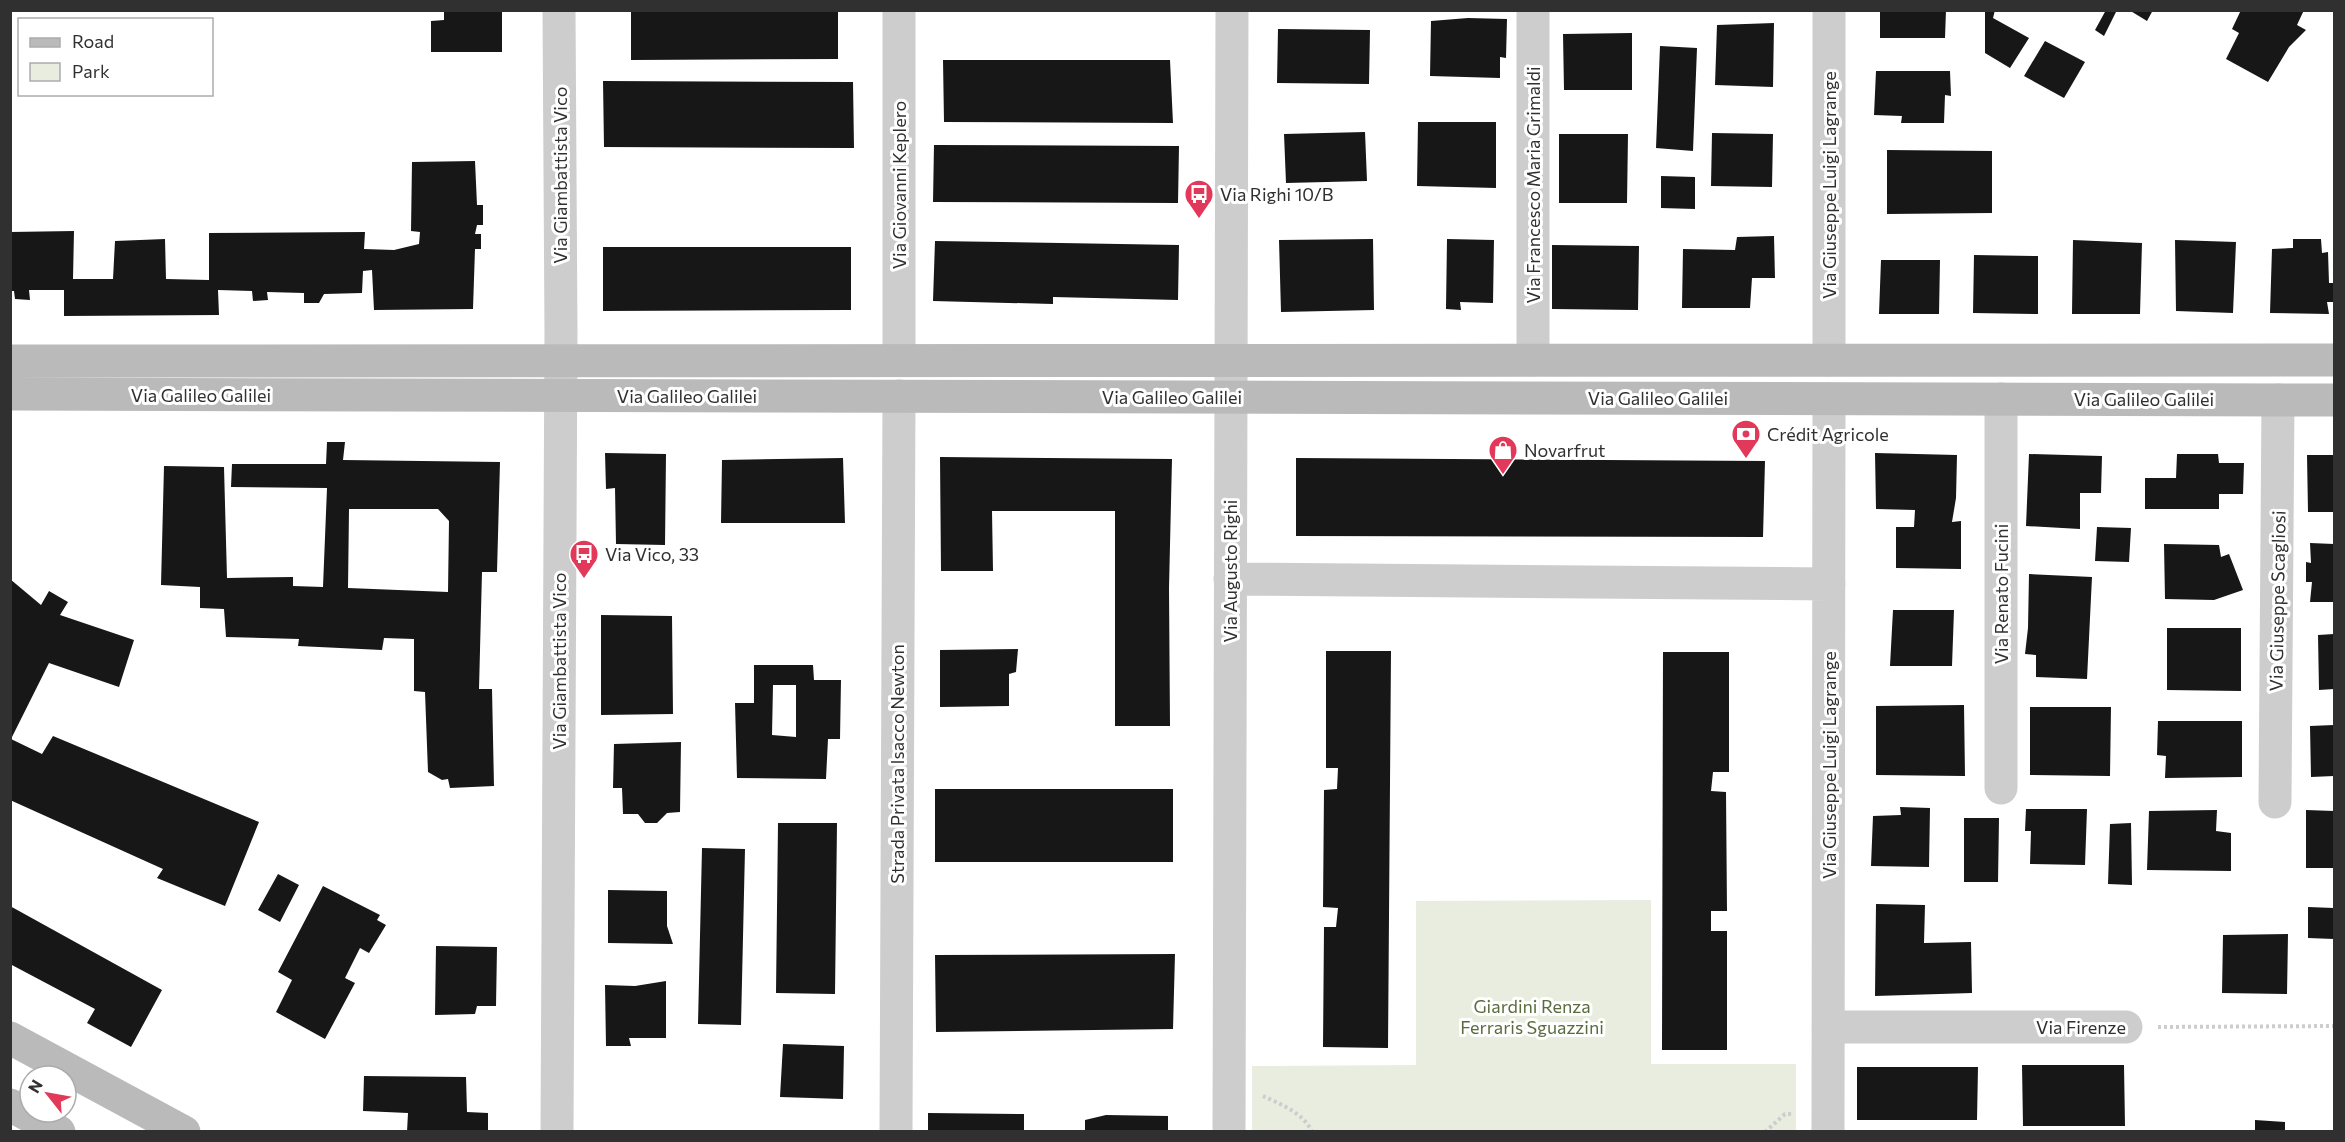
<svg xmlns="http://www.w3.org/2000/svg" width="2345" height="1142" font-family="Commissioner,sans-serif">
<style>
.green{fill:#e8eddf}
.building{fill:#171717;fill-rule:evenodd}
.lines{fill:none;stroke-linecap:round;stroke-linejoin:round}
.path{stroke:#cdcdcd;stroke-width:4;stroke-dasharray:3 3;stroke-linecap:butt}
.street{stroke:#cdcdcd;stroke-width:33}
.secondary{stroke:#bababa;stroke-width:33}
.labels{text-anchor:middle;dominant-baseline:central;stroke-width:6;stroke-linejoin:round;paint-order:stroke}
.street-label{font-size:18px;fill:#303030;stroke:#fff}
.poi-label{font-size:18px;fill:#303030;stroke:#fff;text-anchor:start}
.park-label{font-size:18px;fill:#596c3e;stroke:#fff}
</style>
<rect width="100%" height="100%" fill="#fff"/>
<!-- green -->
<path class="green" d="M1651,900V1064H1796V1131H1252V1066L1416,1065V901Z"/>
<!-- building -->
<path class="building" d="M444,10H502V52H431V21L444,20Z
M631,10H838V59L631,60Z
M1880,10H1946L1945,38H1880Z
M1985,10H1995L1993,18L2029,38L2010,68L1985,53Z
M2106,10H2117L2104,36L2095,30Z
M2129,10H2153L2147,21Z
M2241,10H2304L2297,25L2306,30L2289,47L2268,82L2226,59L2239,33L2232,29Z
M1468,18L1507,19L1506,58L1500,57V78L1430,76L1431,21Z
M1774,23L1773,87L1715,85L1717,25Z
M1278,29L1370,30L1369,84L1277,83Z
M1632,33V90H1564L1563,34Z
M2045,41L2085,62L2064,98L2024,76Z
M1660,46L1697,48L1693,151L1656,148Z
M943,60H1170L1173,123L944,122Z
M1876,71H1950L1951,96L1945,95L1944,123H1901L1902,116L1874,115Z
M603,81L853,82L854,148L604,147Z
M1418,122H1496V188L1417,186Z
M1365,132L1367,181L1286,183L1284,134Z
M1712,133L1773,134L1772,187L1711,186Z
M1559,134H1628L1627,203H1559Z
M934,145L1179,146L1178,203L933,202Z
M1887,150L1992,151V213L1887,214Z
M475,161L477,205H483V225H477L475,234H481V249H475L473,309L374,310L372,270L363,271L362,293L324,294L319,303H304V293L267,292L268,300L253,301L252,291L218,290L219,315L64,316V290H29L30,300L15,299L14,291H10V232L74,231L73,279H113L115,241L165,239L166,279L209,280V233L365,232L364,249L394,250L419,244L420,232L411,231L412,162Z
M1661,176L1695,177V209L1661,208Z
M1774,236L1775,278H1752L1750,308H1682L1683,249L1735,250L1737,237Z
M1373,239L1374,310L1281,312L1279,240Z
M1447,239L1494,240L1493,303L1460,302L1461,310L1446,309Z
M2293,239H2321L2322,253L2328,252L2329,283H2334L2333,302H2327L2329,314L2270,313L2272,249L2293,248Z
M2073,240L2142,243L2140,314H2072Z
M2175,240L2236,242L2233,313L2176,311Z
M935,241L1179,245L1178,300L1053,297V304L933,301Z
M1552,245L1639,246L1638,310L1552,309Z
M603,247H851V310L603,311Z
M1974,255L2038,256V314L1973,313Z
M1881,260H1940L1939,314H1879Z
M327,442H345L343,460L500,462L497,572H482L479,689H492L494,786L450,788L448,779L442,780L428,772L425,692L414,691V639L384,638L382,650L298,646L299,639L226,637L224,609L200,608V587L161,585L164,466L224,467L227,578L293,577V586L323,587L327,488L231,487L232,464H326ZM349,509H438L449,521L448,592L348,588Z
M605,453L666,454L665,545L616,544L615,488L606,489Z
M1875,453L1957,455L1956,498L1952,522L1961,521V569L1896,568V527H1914L1915,510L1876,509Z
M2029,454L2102,456L2101,493H2080V529L2026,526Z
M2177,454H2218L2219,463H2244L2243,494H2219V509H2145V478H2176Z
M2307,455H2334V512H2308Z
M940,457L1172,459L1169,588L1170,726H1115V511H992L993,571H941Z
M843,458L845,523H721L722,460Z
M1296,458L1765,461L1763,537L1296,536Z
M2097,527L2131,528L2129,562L2095,561Z
M2310,543L2334,544V602H2310L2312,582H2306V562L2311,563Z
M2164,544L2219,545L2221,557L2229,554L2243,590L2214,600L2165,599Z
M2029,574L2092,577L2087,679L2036,677V655L2025,654L2028,628Z
M10,579L41,605L49,591L68,602L60,615L134,640L119,687L49,663L11,739L42,754L53,736L259,822L225,906L157,878L163,869L10,800Z
M1893,610H1954L1952,666H1890Z
M601,615L672,616L673,714L601,715Z
M2167,628H2241V691L2167,690Z
M2334,634V689L2319,690L2318,635Z
M1018,649L1016,672L1009,674V706L940,707V650Z
M1326,651H1391L1388,1048L1323,1047L1324,927H1336L1338,908L1323,907L1324,790L1337,789L1338,768H1326Z
M1663,652H1729V772H1713L1711,791L1726,792L1727,911H1711V931H1727V1050H1662Z
M754,665H813L814,680H841L840,739H828L826,779L737,778L735,703H754ZM773,685H796V737L772,735Z
M1964,705L1965,776L1876,775V706Z
M2030,707H2111L2110,776L2030,775Z
M2158,721H2242V777L2165,778L2166,756L2157,755Z
M2334,725V776L2311,777L2310,726Z
M681,742L680,812L667,813L657,823H645L638,814H623L622,788H613L614,744Z
M935,789H1173V862H935Z
M1900,807L1930,808L1929,867L1871,866L1873,816L1901,815Z
M2026,809H2087L2085,865L2030,864L2031,831H2025Z
M2217,810L2216,831L2231,833V871L2147,870L2149,811Z
M2306,810L2334,811V868H2306Z
M1964,818H1999L1998,882H1964Z
M778,823H837L835,994L776,993Z
M2131,823L2132,885L2108,884L2110,824Z
M702,848L745,849L741,1025L698,1024Z
M278,874L299,885L280,922L258,910Z
M323,886L380,915L377,920L386,925L369,953L360,948L345,978L355,983L325,1039L276,1012L292,980L278,972Z
M608,890L667,891V926L673,944L608,943Z
M1876,904L1925,905L1924,943L1971,942L1972,993L1875,996Z
M10,906L162,990L131,1047L87,1023L95,1009L10,964Z
M2308,907L2334,908V939L2308,938Z
M2288,934L2287,994L2222,993L2223,935Z
M436,946L497,947L496,1006H477L475,1014L435,1015Z
M1175,954L1173,1029L936,1032L935,955Z
M666,981V1038H629L631,1046H606L605,985L635,986Z
M783,1044L844,1046L843,1099L780,1097Z
M2022,1065H2124L2125,1126H2023Z
M1857,1067H1978L1977,1120H1857Z
M364,1076L466,1077L467,1112L488,1113V1132H407L408,1113L363,1111Z
M928,1113L1024,1114V1132H928Z
M1106,1115L1168,1116V1132H1085V1120Z
M2255,1120L2285,1122V1132H2255Z"/>
<g class="lines">
<!-- path -->
<path class="path" d="M2158,1027L2334,1026
M1263,1096C1280,1104 1304,1113 1312,1132
M1765,1132L1785,1114H1793"/>
<!-- street -->
<path class="street" d="M1533,10V360
M1829,10V360
M899,360V10
M2001,399V788
M1230,579L1829,584
M2275,802L2278,400
M1828,1027H2126
M557,1132L561,334L559,10
M896,1132L899,396
M1229,1132L1232,10
M1828,1132L1829,399"/>
<!-- secondary -->
<path class="secondary" d="M10,361L2334,360
M10,394L2334,400
M10,1038L184,1132
M10,1105L59,1132"/>
</g>
<!-- icons -->
<defs>
<g id="bus-pin" transform="scale(1.5)"><path d="M0 17L-7.5 6A9.5 9.5 0 1 1 7.5 6Z" fill="#e23859" stroke="#fff"/><path d="M-5-6H5V4H4V6H2V4H-2V6H-4V4H-5ZM-3.5-4V0h7V-4ZM-3.5 1.2v1.5H-2V1.2ZM2 1.2v1.5H3.5V1.2Z" fill="#fff"/></g>
<g id="bank-pin" transform="scale(1.5)"><path d="M0 17L-7.5 6A9.5 9.5 0 1 1 7.5 6Z" fill="#e23859" stroke="#fff"/><path d="M-6-4H6V4H-6ZM0-2.3a2.3 2.3 0 1 0 0 4.6a2.3 2.3 0 1 0 0-4.6Z" fill="#fff"/></g>
<g id="shop-pin" transform="scale(1.5)"><path d="M0 17L-7.5 6A9.5 9.5 0 1 1 7.5 6Z" fill="#e23859" stroke="#fff"/><path d="M-5-2.5h2.3a2.7 3.5 0 0 1 5.4 0H5L5.5 6h-11ZM-1.5-2.5h3a1.5 2.3 0 0 0-3 0Z" fill="#fff"/></g>
</defs>
<g fill-rule="evenodd">
<use href="#bus-pin" x="1199" y="194"/>
<use href="#bank-pin" x="1746" y="434"/>
<use href="#shop-pin" x="1503" y="450"/>
<use href="#bus-pin" x="584" y="554"/>
</g>
<g class="labels">
<!-- street labels -->
<g class="street-label">
<text transform="translate(560 175) rotate(-90)">Via Giambattista Vico</text>
<text transform="translate(899 185) rotate(-90)">Via Giovanni Keplero</text>
<text transform="translate(1533 185) rotate(-90)">Via Francesco Maria Grimaldi</text>
<text transform="translate(1829 185) rotate(-90)">Via Giuseppe Luigi Lagrange</text>
<text x="201" y="395">Via Galileo Galilei</text>
<text x="687" y="396">Via Galileo Galilei</text>
<text x="1172" y="397">Via Galileo Galilei</text>
<text x="1658" y="398">Via Galileo Galilei</text>
<text x="2144" y="399">Via Galileo Galilei</text>
<text transform="translate(1230 571) rotate(-90)">Via Augusto Righi</text>
<text transform="translate(2001 594) rotate(-90)">Via Renato Fucini</text>
<text transform="translate(2277 601) rotate(-89)">Via Giuseppe Scagliosi</text>
<text transform="translate(559 661) rotate(-90)">Via Giambattista Vico</text>
<text transform="translate(897 764) rotate(-90)">Strada Privata Isacco Newton</text>
<text transform="translate(1829 765) rotate(-90)">Via Giuseppe Luigi Lagrange</text>
<text x="2081" y="1027">Via Firenze</text>
</g>
<!-- poi labels -->
<g class="poi-label">
<text x="1220" y="194">Via Righi 10/B</text>
<text x="1767" y="434">Crédit Agricole</text>
<text x="1524" y="450">Novarfrut</text>
<text x="605" y="554">Via Vico, 33</text>
</g>
<!-- park labels -->
<g class="park-label">
<text x="1532" y="1006">Giardini Renza<tspan x="1532" dy="21">Ferraris Sguazzini</tspan></text>
</g>
</g>
<!-- border -->
<rect width="2345" height="1142" fill="none" stroke="#303030" stroke-width="24"/>
<!-- legend -->
<rect x="18" y="18" width="195" height="78" fill="#ffffff" stroke="#acacac" stroke-width="1.5"/>
<rect x="30" y="38" width="30" height="9" fill="#bababa" stroke="#acacac" stroke-width="1.5"/>
<text x="72" y="48" font-size="18" fill="#303030">Road</text>
<rect x="30" y="63" width="30" height="18" fill="#e8eddf" stroke="#acacac" stroke-width="1.5"/>
<text x="72" y="78" font-size="18" fill="#303030">Park</text>
<!-- north arrow -->
<g transform="translate(48 1094) rotate(301)"><circle r="28" fill="#ffffff" stroke="#acacac" stroke-width="1.5"/>
<path d="M0-4.5L10 22L0 15L-10 22Z" fill="#e23859"/>
<text y="-9" font-size="16" font-weight="bold" text-anchor="middle" fill="#303030">N</text>
</g>
</svg>
